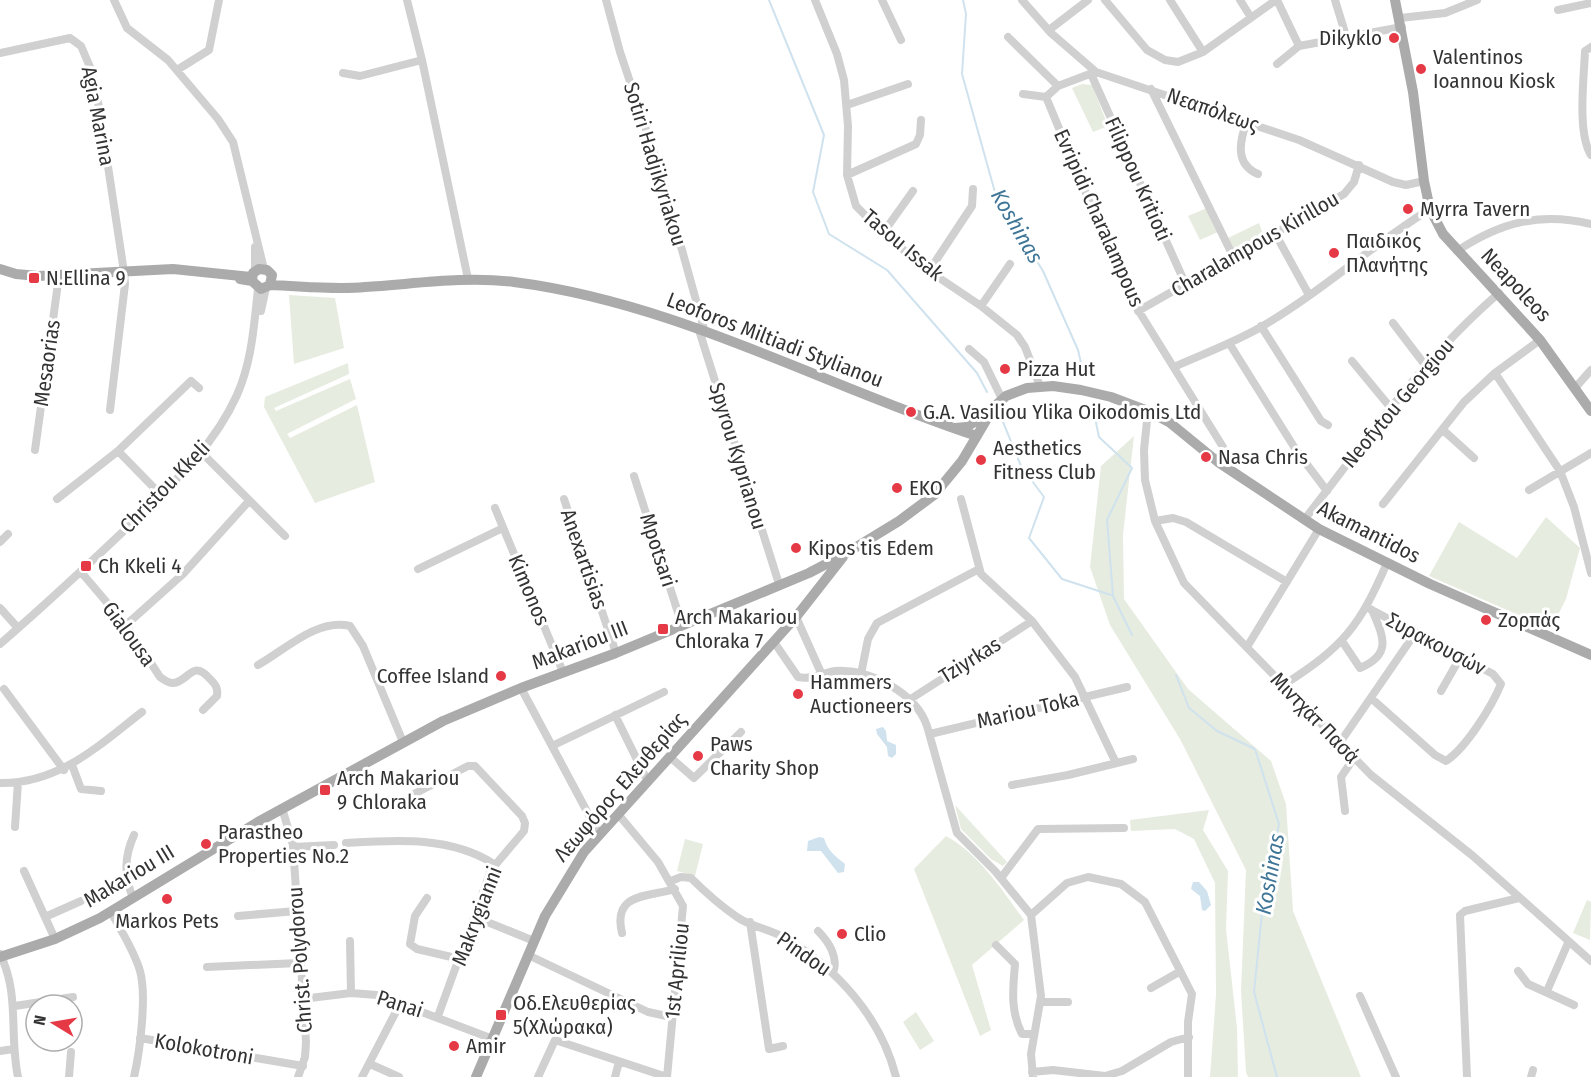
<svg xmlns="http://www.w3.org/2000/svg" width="1591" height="1077" font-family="'Fira Sans Condensed',sans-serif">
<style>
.green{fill:#e6ecdf}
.water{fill:#cfe2ee}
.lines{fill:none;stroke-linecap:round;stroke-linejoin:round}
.stream{stroke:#cfe2ee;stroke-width:2}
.minor{stroke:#d0d0d0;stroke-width:8}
.major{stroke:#ababab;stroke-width:10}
.poi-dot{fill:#e63946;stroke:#fff;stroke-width:2}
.labels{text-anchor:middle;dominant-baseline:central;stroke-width:6;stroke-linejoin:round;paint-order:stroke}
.poi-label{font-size:21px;fill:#333;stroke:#fff;text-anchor:start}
.street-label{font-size:21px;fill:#333;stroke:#fff}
.water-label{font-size:22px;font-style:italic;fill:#3f7597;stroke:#fff}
</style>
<rect width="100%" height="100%" fill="#fff"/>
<!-- green -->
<path class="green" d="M1082,84L1092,85L1108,126L1093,132L1072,88Z
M1207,208L1218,232L1200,240L1188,216Z
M1259,223L1264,237L1235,253L1228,238Z
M289,295L335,298L344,348L294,364Z
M348,363L349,374L274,408L276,411L350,379L356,399L287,434L290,438L357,405L375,482L315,503L264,407L265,397Z
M1134,436L1123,535L1124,599L1188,689L1271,761L1286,804L1293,911L1361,1077H1248L1246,1072L1241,991L1246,870L1180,739L1110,625L1090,567L1101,466Z
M1546,517L1580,548L1566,599L1551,629L1429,576L1459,522L1517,558Z
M955,805L1007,862L1003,866L991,859L961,829Z
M1209,810L1203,830L1228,871L1226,929L1237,1028L1238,1077H1210L1216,995L1215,883L1194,839L1175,829L1131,831L1130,820Z
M946,836C979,854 1002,890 1024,920L972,965L991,1030L980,1036L914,869Z
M685,839L703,844L695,876L677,871Z
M1587,900L1591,902L1590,940L1573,933Z
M916,1012L934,1041L920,1050L903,1022Z"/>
<!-- water -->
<path class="water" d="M883,727L886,731L887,741L896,745V754L892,758L888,756L887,747L877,734L876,729Z
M819,837L824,838C827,850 836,857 845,864L844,872L838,873L821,851H807L808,841Z
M1193,882H1199L1207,891L1211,905L1205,911L1202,910L1200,896L1191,889Z"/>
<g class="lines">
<!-- stream -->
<path class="stream" d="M769,0L824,135L813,192L829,234L887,270L977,373L987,392
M963,0L966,14L962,74L996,196L1043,271L1078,350L1084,376
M1094,413L1099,437L1132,468L1107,520L1113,596L1132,635
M1003,422L1021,466L1044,497L1029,538L1062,579L1111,595
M1176,675L1189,708L1217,731L1255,749L1279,824L1263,903L1254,992L1277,1077"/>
<!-- minor -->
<path class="minor" d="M114,0L127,28L168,60L218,119L233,142L264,269
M407,0L422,60L468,279
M606,0L620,52L660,171L704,329
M815,0L837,54L844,80L848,126L847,175L856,206L883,233L929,271L981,306L1017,335L1025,347L1040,386
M882,0L901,40
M1022,0L1051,33L1096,72L1299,140L1393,182L1406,185L1424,181
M1105,0L1147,50L1165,60L1178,62L1203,52L1276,0
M1170,0L1203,52
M1240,0L1250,16
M1277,0L1299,46
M1335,0L1346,36
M1558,10L1591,3
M1400,18L1445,13L1477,0
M1049,30L1088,0
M1008,37L1058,86
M1591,47L1585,51C1584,78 1577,133 1591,155
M0,53L70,38L81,46L90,67L99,107L124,272L125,284L110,410
M1277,64L1299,46L1402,27
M177,70L209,50L219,0
M343,73L360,76L422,60
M1091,74L1185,283
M1151,89L1234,258
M1023,94L1046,97L1058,86L1095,72
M1046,97L1127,292L1223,447L1218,462
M847,105L908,84
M1247,121C1240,140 1234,164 1258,174
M847,175L916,144L920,135L921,120
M883,233L913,191
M1276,235L1309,295
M255,247V271
M1457,251C1501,222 1540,212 1591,224
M929,271L972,206L973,189
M981,306L1010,264
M261,311L266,288
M1138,311L1344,194L1354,182L1359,165
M1393,323L1425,365
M1261,326L1321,421L1328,425
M698,327L779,584
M1229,343L1296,450L1327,491
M969,349L984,362L1002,399
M1352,361L1390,407
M1174,367C1203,354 1233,343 1261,327C1321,292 1372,245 1430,209
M1495,373L1560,471L1574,507L1591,573
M1575,388L1591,370
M1148,411L1144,450L1145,480L1155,521L1184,583L1371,775L1473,856L1591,961
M1443,430L1474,458
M35,450L59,276
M118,451L161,495
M202,453L285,536
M634,476L682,625
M1529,490L1591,453
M57,499L118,451L191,381L199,388
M564,499L616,653
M961,499L981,574L1032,621L1075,677L1116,763
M1383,504L1464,402L1495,373L1540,340
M495,508L563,672
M1304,520C1366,441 1422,359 1499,293
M1155,521L1173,518L1186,522L1287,582
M0,542L8,534
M418,569L503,528
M81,572L126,625L160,677C164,680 168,683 173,683C189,682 192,658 210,679C216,685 218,688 217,696L203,710
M0,608L18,628
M1368,608L1493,674L1501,684C1492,706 1466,748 1446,761L1435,755L1371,698
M796,617L822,675
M126,625L183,574L249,501
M1342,641L1360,668C1393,654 1383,636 1372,610
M774,642L798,677C812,680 822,673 835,671C869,668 916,693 927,726L957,833L995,871L1031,915
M0,644C45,605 88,565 131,524C172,484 213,448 237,395C252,361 254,325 258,289
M1247,647L1319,529
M258,665C285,650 317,618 350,626L363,646L403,742
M861,674L868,639L877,623L979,569
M1285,684C1344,646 1359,627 1387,563
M521,688L599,834
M4,689L64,770
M1441,691L1461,656
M909,700L1032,621
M615,715L648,782
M930,734L1127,687
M1339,744L1416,632
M552,746L664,692
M670,757L694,778L741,732
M72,765L81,789L101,791
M0,783C59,784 98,746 142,712
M1012,785L1068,775L1133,759
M414,794L468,766H475L522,816L525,823L524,831L491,870L438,1016
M282,808L293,845L306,1042L305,1057L298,1077
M1345,811L1341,777L1354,758
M618,814L658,862L683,906L667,1077
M15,827L18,782
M346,843C396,840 450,836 494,864
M293,847L334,845
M24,871L55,939
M1001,878L1038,829L1124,828
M671,881L681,877L691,878C705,892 721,906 737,917C749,926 769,929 783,937C836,967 881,1017 896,1077
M133,898C124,876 124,857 134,835
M427,898L415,916L410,944L417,949L460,959
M111,912C121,931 134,950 140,971C147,996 140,1051 134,1077
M238,916L296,911
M45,917L81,901
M475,917L534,941
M750,922L769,1049L783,1046
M818,931C829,942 839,958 833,973
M622,933C612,892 649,897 675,889
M350,941L351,993
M996,945L1015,964C1013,988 1010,1011 1022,1034H1034
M0,954C20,994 9,1035 18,1077
M528,955L648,1012L671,1017
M207,967L299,963
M1518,971L1528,984L1574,1005
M1151,988L1179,972
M1547,991L1568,943
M1360,996L1396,1077
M302,999L351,993L377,995L493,1039
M1040,1002H1068
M15,1006L73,997
M140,1038L303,1066
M0,1051L13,1049
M370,1064L399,1077
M1032,1072L1053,1070L1105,1076L1122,1071L1171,1042L1189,1037
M69,1077L71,1052
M362,1077L401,1002
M538,1077L555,1040L667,1077
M615,1077L619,1062
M1033,1077L1031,1054L1041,996L1031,915L1067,883L1088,877L1121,884L1145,902L1192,994L1188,1022V1077
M1467,1077L1460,915L1465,911L1519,898
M1531,1077L1533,1070"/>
<!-- major -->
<path class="major" d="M1395,0L1413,92L1424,181L1430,209L1443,234L1540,340L1591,411
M0,269L16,274L38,276L173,269L251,277
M240,279L252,281L261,289L270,285L272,275L267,270L259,269L253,273L252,281
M270,285C302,286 333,290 365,287C415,284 464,276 514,282C678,303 822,385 977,436
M955,428L966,427L987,415
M0,957L55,939L100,918L258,822L443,721L521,688L616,653L809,573L845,554L899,521L934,495L962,461L994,407L1006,396L1027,388L1053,386L1081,390L1111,397L1148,411L1169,422L1218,462L1319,529L1430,584L1591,655
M476,1077L545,916L584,852L796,617L843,557"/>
</g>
<!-- markers -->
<g class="poi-dot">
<circle cx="1394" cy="38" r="6"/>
<circle cx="1421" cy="69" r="6"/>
<circle cx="1408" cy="209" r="6"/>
<circle cx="1334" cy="253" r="6"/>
<rect x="28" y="272" width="12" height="12" rx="3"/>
<circle cx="1005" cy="369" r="6"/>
<circle cx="911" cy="412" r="6"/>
<circle cx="1206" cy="457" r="6"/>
<circle cx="981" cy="460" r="6"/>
<circle cx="897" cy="488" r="6"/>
<circle cx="796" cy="548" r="6"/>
<rect x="80" y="560" width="12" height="12" rx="3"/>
<circle cx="1486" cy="620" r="6"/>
<rect x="657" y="623" width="12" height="12" rx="3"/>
<circle cx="501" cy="676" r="6"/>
<circle cx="798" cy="694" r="6"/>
<circle cx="698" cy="756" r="6"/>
<rect x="319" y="784" width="12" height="12" rx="3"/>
<circle cx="206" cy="844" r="6"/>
<circle cx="167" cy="899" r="6"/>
<circle cx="842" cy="934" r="6"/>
<rect x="495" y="1009" width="12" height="12" rx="3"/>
<circle cx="454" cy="1046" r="6"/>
</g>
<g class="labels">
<!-- poi labels -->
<g class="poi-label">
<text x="1382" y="38" text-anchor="end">Dikyklo</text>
<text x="1433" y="57">Valentinos<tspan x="1433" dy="24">Ioannou Kiosk</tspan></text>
<text x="1420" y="209">Myrra Tavern</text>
<text x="1346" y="241">Παιδικός<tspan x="1346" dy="24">Πλανήτης</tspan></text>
<text x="46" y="278">N.Ellina 9</text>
<text x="1017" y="369">Pizza Hut</text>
<text x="923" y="412">G.A. Vasiliou Ylika Oikodomis Ltd</text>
<text x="993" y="448">Aesthetics<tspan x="993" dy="24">Fitness Club</tspan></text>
<text x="1218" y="457">Nasa Chris</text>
<text x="909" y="488">EKO</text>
<text x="808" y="548">Kipos tis Edem</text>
<text x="98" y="566">Ch Kkeli 4</text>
<text x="675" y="617">Arch Makariou<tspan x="675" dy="24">Chloraka 7</tspan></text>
<text x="1498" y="620">Ζορπάς</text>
<text x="489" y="676" text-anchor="end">Coffee Island</text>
<text x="810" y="682">Hammers<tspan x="810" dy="24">Auctioneers</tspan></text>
<text x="710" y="744">Paws<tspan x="710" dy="24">Charity Shop</tspan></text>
<text x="337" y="778">Arch Makariou<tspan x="337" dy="24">9 Chloraka</tspan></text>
<text x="218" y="832">Parastheo<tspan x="218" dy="24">Properties No.2</tspan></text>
<text x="167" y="921" text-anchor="middle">Markos Pets</text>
<text x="854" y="934">Clio</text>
<text x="513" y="1003">Οδ.Ελευθερίας<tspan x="513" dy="24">5(Χλώρακα)</tspan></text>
<text x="466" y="1046">Amir</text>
</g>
<!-- street labels -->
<g class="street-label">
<text transform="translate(1213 110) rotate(19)">Νεαπόλεως</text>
<text transform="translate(98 116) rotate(79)">Agia Marina</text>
<text transform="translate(655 164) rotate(73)">Sotiri Hadjikyriakou</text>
<text transform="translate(1138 179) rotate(66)">Filippou Kritioti</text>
<text transform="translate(1099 218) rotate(66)">Evripidi Charalampous</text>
<text transform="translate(1255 244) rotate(-30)">Charalampous Kirillou</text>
<text transform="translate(903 245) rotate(40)">Tasou Issak</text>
<text transform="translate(1516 285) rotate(47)">Neapoleos</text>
<text transform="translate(775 340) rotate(21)">Leoforos Miltiadi Stylianou</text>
<text transform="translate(47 363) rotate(-82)">Mesaorias</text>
<text transform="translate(1398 403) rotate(-50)">Neofytou Georgiou</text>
<text transform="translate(738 456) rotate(73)">Spyrou Kyprianou</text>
<text transform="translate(165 487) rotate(-46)">Christou Kkeli</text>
<text transform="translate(1369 532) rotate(27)">Akamantidos</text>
<text transform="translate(658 550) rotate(72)">Mpotsari</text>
<text transform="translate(584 559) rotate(71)">Anexartisias</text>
<text transform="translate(529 590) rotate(67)">Kimonos</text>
<text transform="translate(129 634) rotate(54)">Gialousa</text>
<text transform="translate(1436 644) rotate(28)">Συρακουσών</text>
<text transform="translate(580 645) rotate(-21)">Makariou III</text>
<text transform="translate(970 660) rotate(-32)">Tziyrkas</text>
<text transform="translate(1028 710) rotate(-13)">Mariou Toka</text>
<text transform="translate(1315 718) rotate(46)">Μιντχάτ Πασά</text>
<text transform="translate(620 787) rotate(-49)">Λεωφόρος Ελευθερίας</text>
<text transform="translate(129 876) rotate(-31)">Makariou III</text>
<text transform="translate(477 916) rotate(-69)">Makrygianni</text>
<text transform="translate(804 954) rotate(35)">Pindou</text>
<text transform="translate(300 960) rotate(-94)">Christ. Polydorou</text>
<text transform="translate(677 971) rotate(-84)">1st Apriliou</text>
<text transform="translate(400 1004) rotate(18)">Panai</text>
<text transform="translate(204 1049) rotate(10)">Kolokotroni</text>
</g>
<!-- water labels -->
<g class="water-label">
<text transform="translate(1017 226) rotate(60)">Koshinas</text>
<text transform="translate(1270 874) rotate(-80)">Koshinas</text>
</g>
</g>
<!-- north arrow -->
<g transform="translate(54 1023) rotate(281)"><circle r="28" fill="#ffffff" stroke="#adadad" stroke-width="1.5"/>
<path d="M0-4.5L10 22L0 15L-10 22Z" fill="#e63946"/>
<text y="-9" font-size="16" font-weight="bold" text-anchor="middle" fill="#333333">N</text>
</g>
</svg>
